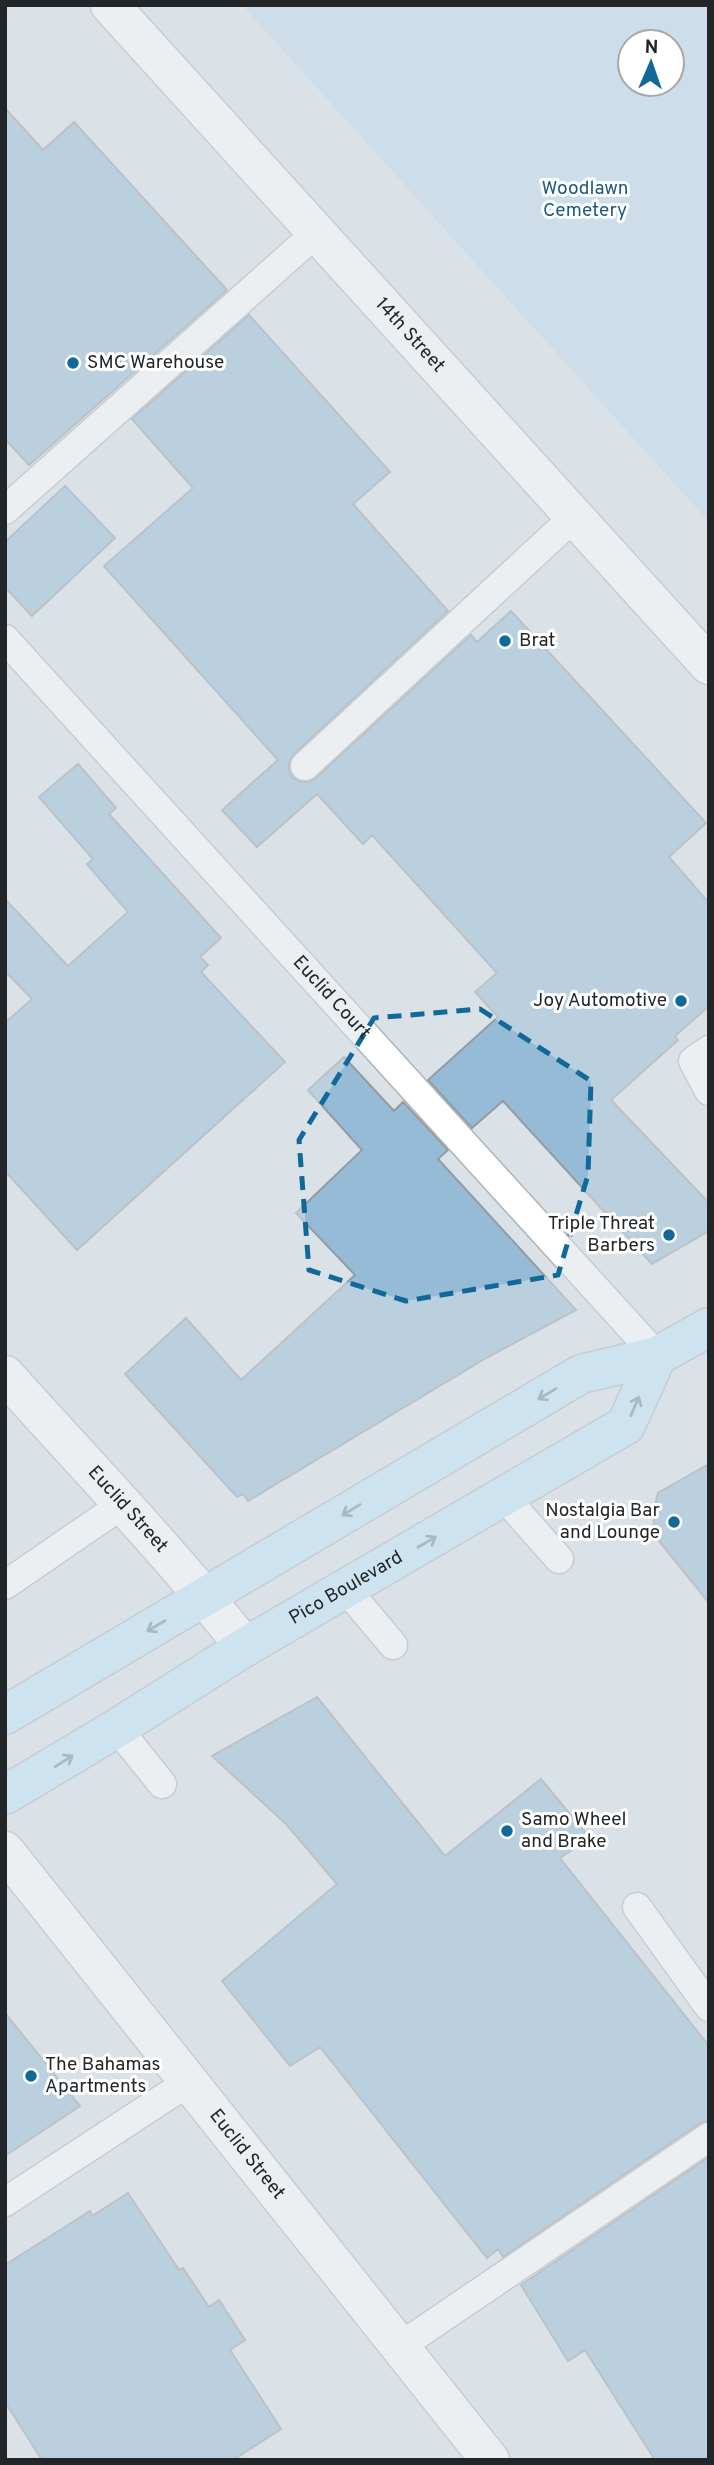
<svg xmlns="http://www.w3.org/2000/svg" width="714" height="2465" font-family="Overpass,sans-serif">
<style>
.green{fill:#bcd8ed;fill-rule:evenodd}
.building{fill:#95bbd6;stroke:#959ba0;stroke-width:2}
.lines{fill:none;stroke-linecap:round;stroke-linejoin:round}
.service-casing{stroke:#adb4b9;stroke-width:31}
.minor-casing{stroke:#adb4b9;stroke-width:41}
.tertiary-casing{stroke:#adb4b9;stroke-width:41}
.secondary-casing{stroke:#adb4b9;stroke-width:41}
.service{stroke:#fff;stroke-width:28}
.minor{stroke:#fff;stroke-width:38}
.tertiary{stroke:#fff;stroke-width:38}
.secondary{stroke:#bce5fb;stroke-width:38}
.oneway{stroke:#708692}
.marked{fill:none;stroke:#116999;stroke-width:5;stroke-dasharray:14 9;stroke-linejoin:round}
.poi-dot{fill:#116999;stroke:#fff;stroke-width:2.5}
.labels{text-anchor:middle;dominant-baseline:central;stroke-width:6;stroke-linejoin:round;paint-order:stroke}
.park-label{font-size:19px;fill:#1d597f;stroke:#fff}
.street-label{font-size:19px;fill:#232628;stroke:#fff}
.poi-label{font-size:19px;fill:#232628;stroke:#fff;text-anchor:start}
</style>
<rect width="100%" height="100%" fill="#dbe2e7"/>
<!-- green -->
<path class="green" d="M242,5H709V522ZM630,42H672V84H630Z"/>
<!-- building -->
<path class="building" d="M5,108L43,150L74,122L227,290L29,465L5,439Z
M249,315L390,472L353,504L448,611L294,754L289,762V769L292,777L301,782H309L316,778L471,635L477,642L511,611L706,823L669,857L709,903V1006L675,1036L678,1040L611,1100L709,1203V1231L652,1264L503,1101L472,1128L428,1080L498,1017L475,992L497,973L372,835L363,844L317,794L257,847L222,810L278,760L104,566L193,488L132,419Z
M65,486L115,538L32,616L5,587V542Z
M78,764L116,808L109,814L221,938L200,957L208,965L201,972L285,1062L77,1250L5,1171V1023L32,999L5,971V899L68,966L128,912L87,864L93,859L39,797Z
M344,1057L394,1111L403,1102L448,1150L438,1159L576,1310L488,1357L248,1501L243,1494L237,1497L125,1374L186,1318L241,1380L355,1275L296,1213L362,1150L308,1090Z
M709,1464V1603L659,1541L654,1528L653,1514L658,1493Z
M317,1697L445,1856L541,1779L590,1838L560,1858L709,2046V2121L700,2123L503,2257L498,2249L487,2258L320,2047L290,2066L222,1981L337,1884L286,1824L212,1756Z
M5,2013L80,2106L5,2156Z
M709,2157V2460H655L585,2350L568,2361L521,2285Z
M128,2193L179,2270L183,2268L209,2307L219,2300L245,2340L230,2350L281,2429L233,2460H42L5,2402V2265L90,2211L92,2216Z"/>
<g class="lines">
<!-- service casing -->
<g class="service-casing">
<g id="service">
<path d="M5,510L316,233"/>
<path id="s1" d="M5,639L657,1356"/>
<path d="M305,766L574,517"/>
<path d="M709,1050L693,1061L709,1091"/>
<path d="M505,1498L559,1559"/>
<path d="M5,1585L123,1504"/>
<path d="M346,1589L393,1645"/>
<path d="M117,1728L162,1784"/>
<path d="M637,1907L709,2007"/>
<path d="M5,2202L190,2081"/>
<path d="M399,2347L709,2137"/>
</g>
</g>
<!-- minor casing -->
<g class="minor-casing">
<g id="minor">
<path id="s2" d="M5,1375C86,1465 170,1552 245,1647"/>
<path id="s3" d="M5,1851L490,2460"/>
</g>
</g>
<!-- tertiary casing -->
<g class="tertiary-casing">
<g id="tertiary">
<path id="s4" d="M110,5L709,665"/>
</g>
</g>
<!-- secondary casing -->
<g class="secondary-casing">
<g id="secondary">
<path d="M5,1715L581,1374L657,1356L709,1327"/>
<path id="s5" d="M5,1795L117,1728L245,1647L626,1425L657,1356"/>
</g>
</g>
<!-- service -->
<use href="#service" class="service"/>
<!-- minor -->
<use href="#minor" class="minor"/>
<!-- tertiary -->
<use href="#tertiary" class="tertiary"/>
<!-- secondary -->
<use href="#secondary" class="secondary"/>
</g>
<!-- one-way arrows -->
<defs><path id="oneway-shaft" d="M-6 0H5M1.5-3L5.5 0L1.5 3" fill="none" stroke-width="1.6" stroke-linecap="round" stroke-linejoin="round" transform="scale(1.75)"/></defs>
<g class="oneway">
<use href="#oneway-shaft" transform="translate(547 1394) rotate(149)"/>
<use href="#oneway-shaft" transform="translate(635 1406) rotate(-66)"/>
<use href="#oneway-shaft" transform="translate(351 1510) rotate(149)"/>
<use href="#oneway-shaft" transform="translate(427 1542) rotate(-30)"/>
<use href="#oneway-shaft" transform="translate(156 1626) rotate(149)"/>
<use href="#oneway-shaft" transform="translate(64 1761) rotate(-32)"/>
</g>
<!-- marked area -->
<path d="M0 0H714V2465H0ZM480,1009L591,1081L588,1175L558,1275L406,1301L309,1270L299,1140L374,1018Z" fill="#dbe2e7" fill-opacity=".55" fill-rule="evenodd"/>
<path class="marked" d="M480,1009L591,1081L588,1175L558,1275L406,1301L309,1270L299,1140L374,1018Z"/>
<!-- markers -->
<g class="poi-dot">
<circle cx="73" cy="363" r="7"/>
<circle cx="505" cy="641" r="7"/>
<circle cx="681" cy="1001" r="7"/>
<circle cx="669" cy="1235" r="7"/>
<circle cx="674" cy="1522" r="7"/>
<circle cx="507" cy="1831" r="7"/>
<circle cx="31" cy="2076" r="7"/>
</g>
<g class="labels">
<!-- park labels -->
<g class="park-label">
<text x="585" y="189">Woodlawn<tspan x="585" dy="22">Cemetery</tspan></text>
</g>
<!-- street labels -->
<g class="street-label">
<text stroke="none"><textPath href="#s4" startOffset="446">14th Street</textPath></text>
<text stroke="none"><textPath href="#s1" startOffset="485">Euclid Court</textPath></text>
<text stroke="none"><textPath href="#s2" startOffset="182">Euclid Street</textPath></text>
<text stroke="none"><textPath href="#s5" startOffset="399">Pico Boulevard</textPath></text>
<text stroke="none"><textPath href="#s3" startOffset="388">Euclid Street</textPath></text>
</g>
<!-- poi labels -->
<g class="poi-label">
<text x="87" y="363">SMC Warehouse</text>
<text x="519" y="641">Brat</text>
<text x="667" y="1001" text-anchor="end">Joy Automotive</text>
<text x="655" y="1224" text-anchor="end">Triple Threat<tspan x="655" dy="22">Barbers</tspan></text>
<text x="660" y="1511" text-anchor="end">Nostalgia Bar<tspan x="660" dy="22">and Lounge</tspan></text>
<text x="521" y="1820">Samo Wheel<tspan x="521" dy="22">and Brake</tspan></text>
<text x="45" y="2065">The Bahamas<tspan x="45" dy="22">Apartments</tspan></text>
</g>
</g>
<!-- border -->
<rect width="714" height="2465" fill="none" stroke="#232628" stroke-width="14"/>
<!-- north arrow -->
<g transform="translate(651 63) rotate(2)"><circle r="33" fill="#ffffff" stroke="#a7a8a9" stroke-width="2"/>
<path d="M0-5L12 26L0 18L-12 26Z" fill="#116999"/>
<text y="-10" font-size="19" font-weight="bold" text-anchor="middle" fill="#232628">N</text>
</g>
</svg>
